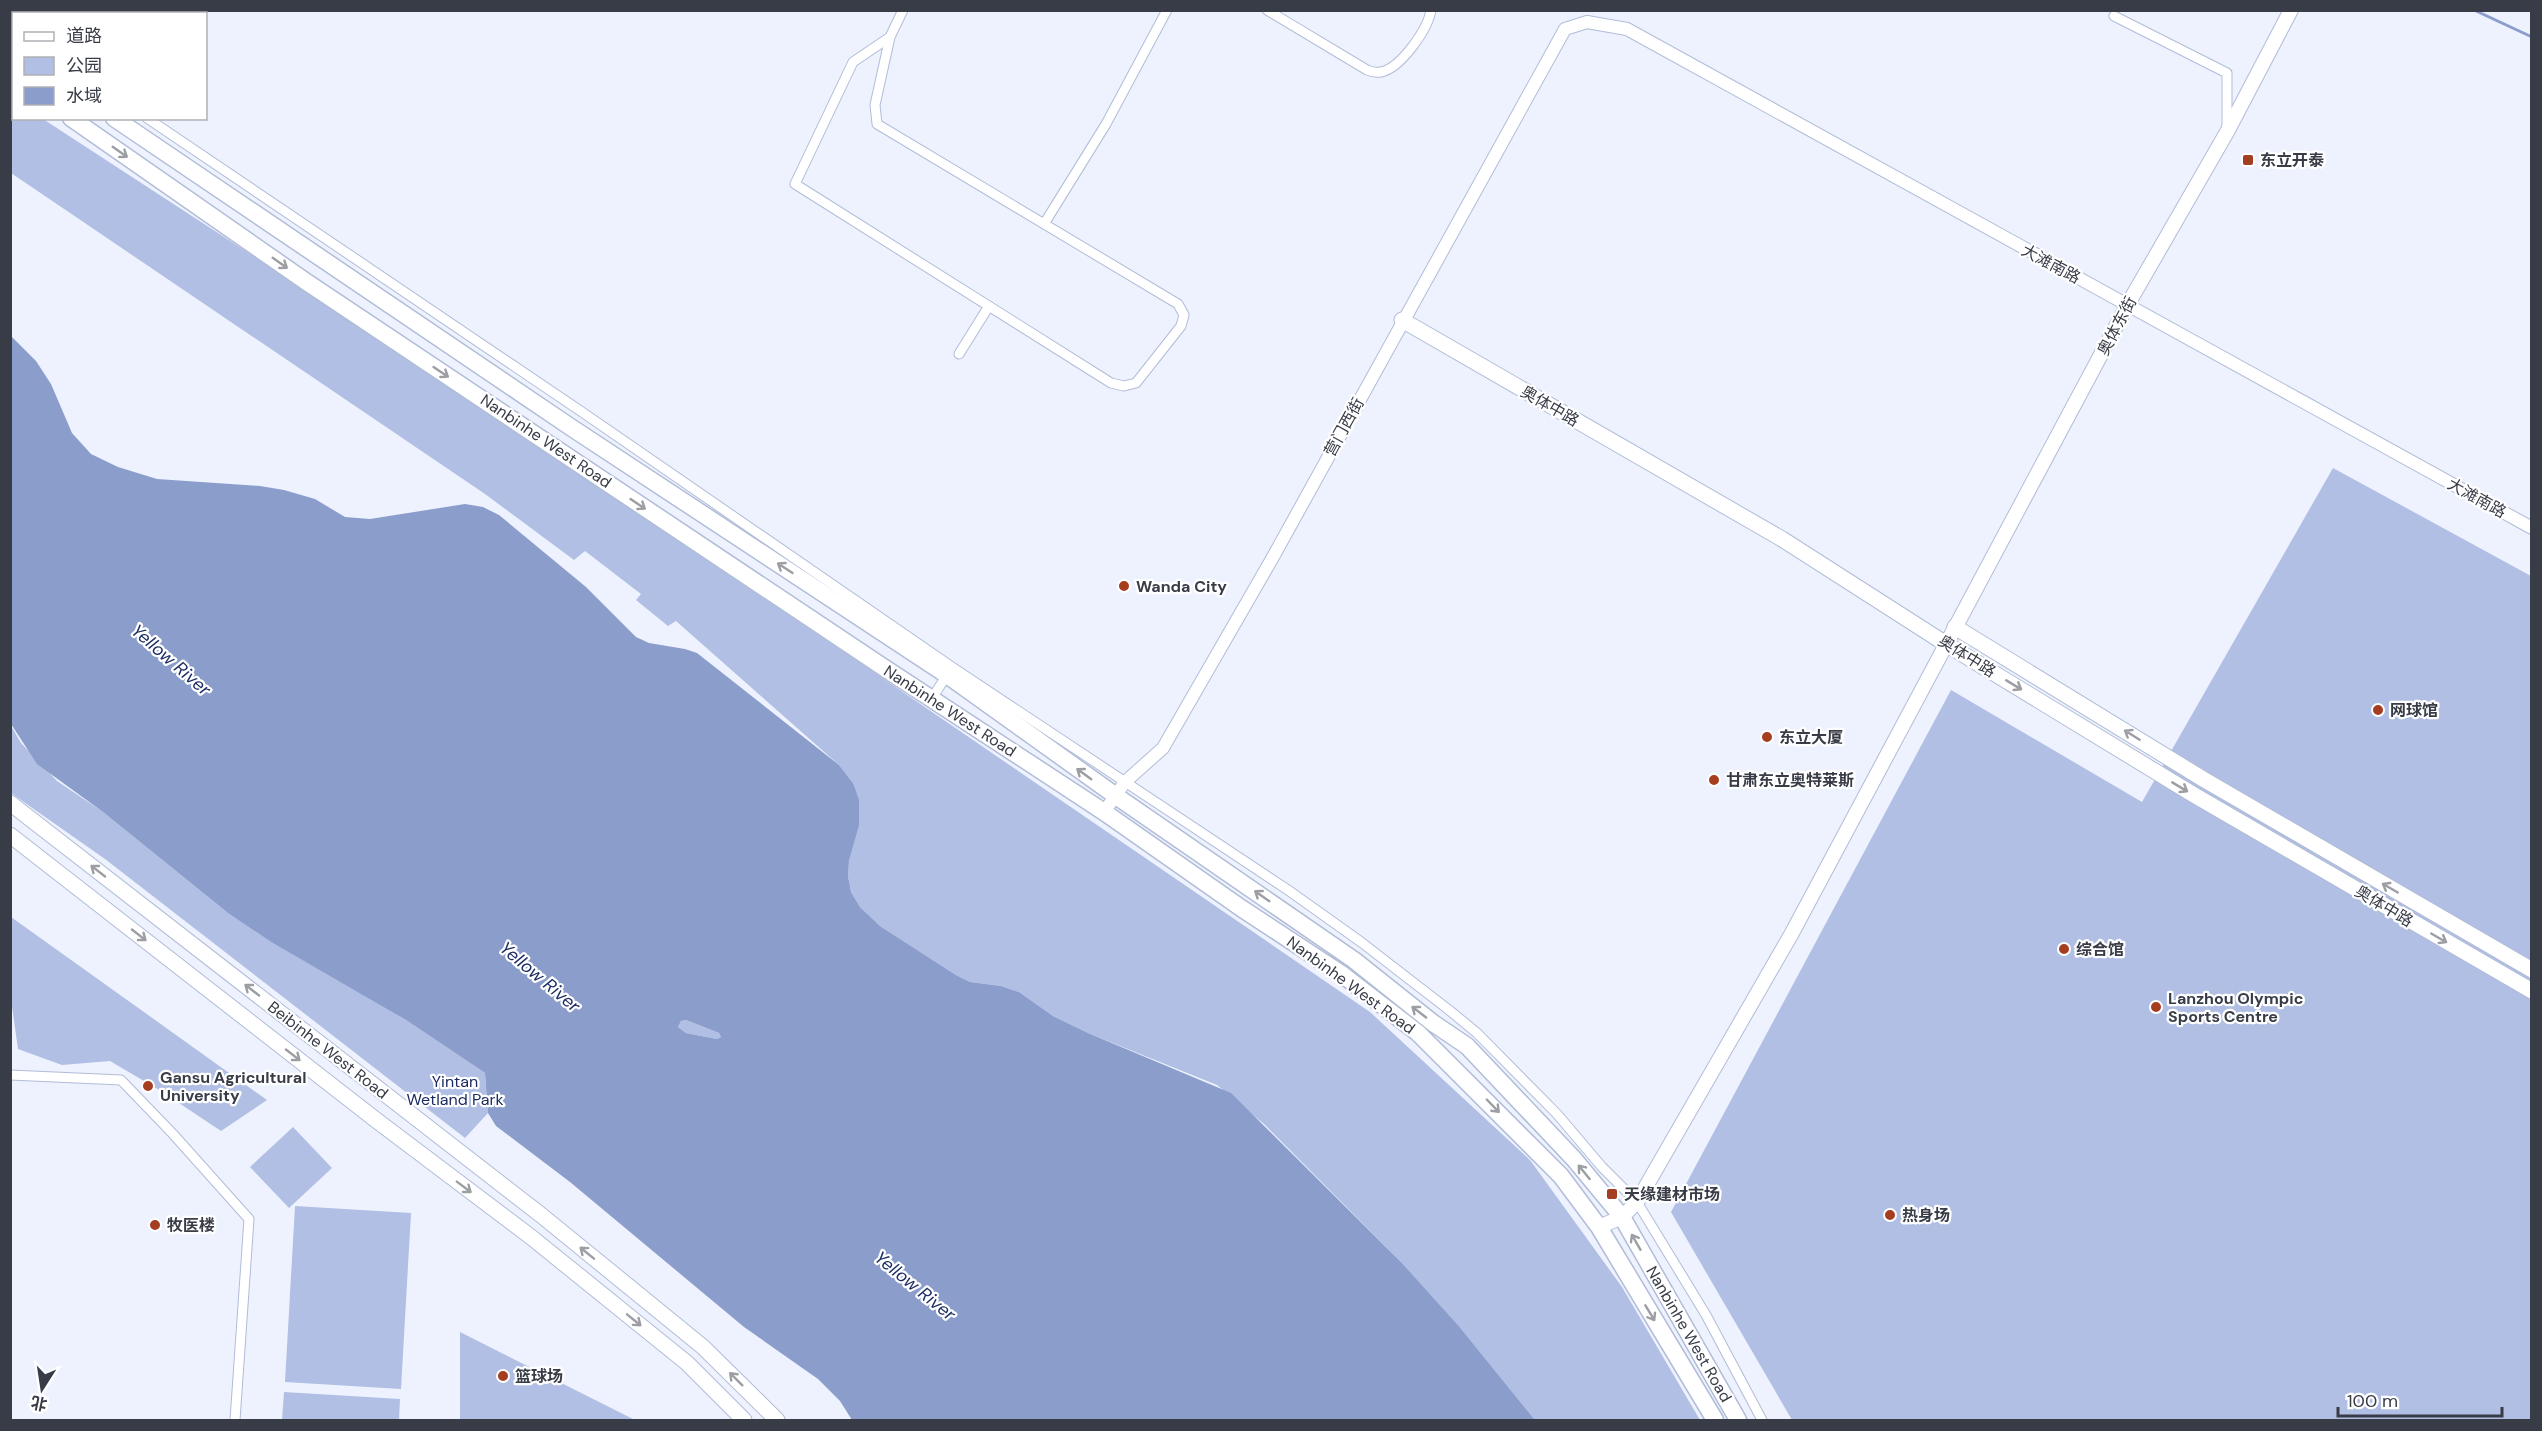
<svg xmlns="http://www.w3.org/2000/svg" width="2542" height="1431" font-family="'DM Sans','Noto Sans SC',sans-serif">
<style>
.green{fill:#b0bfe3}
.water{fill:#8b9dcb;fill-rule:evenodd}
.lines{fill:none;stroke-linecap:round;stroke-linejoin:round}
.stream{stroke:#8b9dcb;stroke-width:3}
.minor-casing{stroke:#b1bcd7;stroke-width:11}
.tertiary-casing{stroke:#b1bcd7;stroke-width:14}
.secondary-casing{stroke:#b1bcd7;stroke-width:16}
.primary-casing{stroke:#b1bcd7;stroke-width:17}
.trunk-casing{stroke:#b1bcd7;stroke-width:19}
.minor{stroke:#fff;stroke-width:9}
.tertiary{stroke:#fff;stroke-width:12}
.secondary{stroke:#fff;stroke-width:14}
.primary{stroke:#fff;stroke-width:15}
.trunk{stroke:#fff;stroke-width:16}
.oneway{stroke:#9c9ea3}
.poi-dot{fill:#a53d21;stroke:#fff;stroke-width:2}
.labels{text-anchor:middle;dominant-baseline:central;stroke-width:4.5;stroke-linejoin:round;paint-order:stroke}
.poi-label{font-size:16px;font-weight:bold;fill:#383c47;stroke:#fff;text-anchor:start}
.street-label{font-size:16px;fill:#383c47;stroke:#fff}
.park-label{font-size:16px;fill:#1a2a61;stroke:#fff}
.water-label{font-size:18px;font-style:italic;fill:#1d2d65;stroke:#fff}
</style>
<rect width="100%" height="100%" fill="#edf2fe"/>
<!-- green -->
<path class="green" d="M10,98L13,99L14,118L43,119L525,433L1370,1012L1530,1160L1622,1287L1700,1420H1535L1458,1325L1402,1263L1264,1124L1217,1085L1088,1033L1053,1016L1019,992L1001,986L970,982L956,975L880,926L860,907L851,892L848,876L849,861L859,826L853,783L839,765L676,621L668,626L636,600L641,594L585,551L574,560L485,494L11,173Z
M2333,468L2531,576V1420H1792L1671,1212L1951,690L2142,802Z
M10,724L21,743L57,781L103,812L228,913L406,1020L485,1073L488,1113L465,1138L105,859L11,793Z
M10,917H11L267,1100L221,1131L161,1091L110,1061L62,1065L18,1049L11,999Z
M686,1020L719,1033L721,1037L717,1039L686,1033L678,1027L681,1021Z
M293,1127L332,1168L289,1208L250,1167Z
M295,1206L411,1213L401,1389L285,1382Z
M460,1332L635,1420H460Z
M284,1392L400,1399L399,1420H282Z"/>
<!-- water -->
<path class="water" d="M10,335L36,361L51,384L72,433L91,454L118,467L157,479L260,486L284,490L315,499L345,517L370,519L465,504L483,507L499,515L586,587L636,637L649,643L685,649L697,653L839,765L853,783L859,800V826L849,861L848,876L851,892L860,907L880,926L956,975L970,982L1001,986L1019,992L1053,1016L1088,1033L1231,1093L1402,1263L1458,1325L1535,1420H852L840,1401L818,1379L744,1327L570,1182L496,1126L488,1113L485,1073L406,1020L273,943L228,913L103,812L37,764L11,724ZM686,1020L719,1033L721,1037L717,1039L686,1033L678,1027L681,1021Z"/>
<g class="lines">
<!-- stream -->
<path class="stream" d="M2474,10L2532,37"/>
<!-- minor casing -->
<g class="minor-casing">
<path id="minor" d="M1267,10L1367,70C1372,72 1376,73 1381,72C1401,68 1428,29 1431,10
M2114,16L2227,73V129
M10,26L14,28
M890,37L875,105L877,124L1178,304L1184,315L1181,326L1136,383L1124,386L1111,383L795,184L853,62L890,37L903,10
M147,118L582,412L952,667L1288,890L1361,942L1449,1010L1477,1033L1557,1114L1602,1167L1637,1202L1706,1315L1762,1420
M1044,224L1106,124L1167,10
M959,354L989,306
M932,698L949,672
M10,1075L121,1080L173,1134L249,1219L235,1420"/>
</g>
<!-- tertiary casing -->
<g class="tertiary-casing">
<path id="tertiary" d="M1104,812L1125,782L1163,748L1273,557L1565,29L1587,22L1627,29L2532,528"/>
</g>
<!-- secondary casing -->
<g class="secondary-casing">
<path id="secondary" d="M1599,1227L1622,1217L1637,1202L1792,933L2128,304L2227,132L2291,10"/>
</g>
<!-- primary casing -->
<g class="primary-casing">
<path id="primary" d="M1402,320L1782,539L1946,644L2194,795L2532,991
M1955,627L2203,779L2532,970
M10,803L541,1215L703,1347L777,1420
M10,835L376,1120L531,1237L687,1363L744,1420"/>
</g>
<!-- trunk casing -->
<g class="trunk-casing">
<path id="trunk" d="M10,50L14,52
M10,76L14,78
M71,118L305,281L883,667L1104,812L1241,908L1343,975L1418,1033L1561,1176L1599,1227L1715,1420
M114,118L572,428L947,675L1116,796L1354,960L1433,1023L1467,1046L1574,1159L1622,1217L1738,1420"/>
</g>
<!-- minor -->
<use href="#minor" class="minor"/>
<!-- tertiary -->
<use href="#tertiary" class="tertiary"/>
<!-- secondary -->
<use href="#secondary" class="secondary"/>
<!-- primary -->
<use href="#primary" class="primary"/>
<!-- trunk -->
<use href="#trunk" class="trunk"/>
</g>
<!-- one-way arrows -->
<defs><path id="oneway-shaft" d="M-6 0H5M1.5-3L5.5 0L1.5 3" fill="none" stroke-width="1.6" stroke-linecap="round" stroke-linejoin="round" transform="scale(1.5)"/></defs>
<g class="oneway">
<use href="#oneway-shaft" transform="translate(120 152) rotate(35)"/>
<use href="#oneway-shaft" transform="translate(280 263) rotate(35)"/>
<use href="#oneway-shaft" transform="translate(441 372) rotate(34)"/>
<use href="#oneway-shaft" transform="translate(638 504) rotate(34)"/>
<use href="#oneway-shaft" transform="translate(785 568) rotate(-147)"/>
<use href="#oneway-shaft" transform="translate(2014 685) rotate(31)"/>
<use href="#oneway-shaft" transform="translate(2132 735) rotate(-148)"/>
<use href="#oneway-shaft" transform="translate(1084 774) rotate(-144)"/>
<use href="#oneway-shaft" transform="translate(2180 787) rotate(31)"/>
<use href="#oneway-shaft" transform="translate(98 871) rotate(-142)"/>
<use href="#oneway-shaft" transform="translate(2390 888) rotate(-150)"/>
<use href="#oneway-shaft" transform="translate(1262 896) rotate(-145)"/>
<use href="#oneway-shaft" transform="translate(139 935) rotate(38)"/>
<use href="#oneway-shaft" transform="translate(2439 938) rotate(30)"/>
<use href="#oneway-shaft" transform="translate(252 990) rotate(-142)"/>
<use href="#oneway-shaft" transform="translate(1419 1012) rotate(-142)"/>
<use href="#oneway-shaft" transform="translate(293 1055) rotate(38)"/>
<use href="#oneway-shaft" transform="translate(1493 1106) rotate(46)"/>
<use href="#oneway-shaft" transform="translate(1584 1172) rotate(-129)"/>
<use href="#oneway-shaft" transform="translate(464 1187) rotate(37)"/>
<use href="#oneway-shaft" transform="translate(1636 1242) rotate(-120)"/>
<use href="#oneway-shaft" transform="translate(587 1253) rotate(-141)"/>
<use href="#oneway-shaft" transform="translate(1650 1313) rotate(59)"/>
<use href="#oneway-shaft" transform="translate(634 1320) rotate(39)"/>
<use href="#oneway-shaft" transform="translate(736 1379) rotate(-135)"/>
</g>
<!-- markers -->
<g class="poi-dot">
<rect x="2242" y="154" width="12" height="12" rx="3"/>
<circle cx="1124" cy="586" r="6"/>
<circle cx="2378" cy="710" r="6"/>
<circle cx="1767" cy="737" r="6"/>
<circle cx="1714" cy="780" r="6"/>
<circle cx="2064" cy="949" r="6"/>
<circle cx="2156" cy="1007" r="6"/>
<circle cx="148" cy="1086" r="6"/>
<rect x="1606" y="1188" width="12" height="12" rx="3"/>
<circle cx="1890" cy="1215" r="6"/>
<circle cx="155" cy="1225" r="6"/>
<circle cx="503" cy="1376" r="6"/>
</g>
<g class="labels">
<!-- poi labels -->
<g class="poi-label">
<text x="2260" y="160">东立开泰</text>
<text x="1136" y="586">Wanda City</text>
<text x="2390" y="710">网球馆</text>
<text x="1779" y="737">东立大厦</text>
<text x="1726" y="780">甘肃东立奥特莱斯</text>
<text x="2076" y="949">综合馆</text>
<text x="2168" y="998">Lanzhou Olympic<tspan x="2168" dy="18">Sports Centre</tspan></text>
<text x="160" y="1077">Gansu Agricultural<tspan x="160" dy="18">University</tspan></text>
<text x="1624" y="1194">天缘建材市场</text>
<text x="1902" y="1215">热身场</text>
<text x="167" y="1225">牧医楼</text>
<text x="515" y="1376">篮球场</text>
</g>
<!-- street labels -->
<g class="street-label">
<text transform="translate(2051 264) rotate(28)">大滩南路</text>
<text transform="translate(2117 326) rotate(-62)">奥体东街</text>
<text transform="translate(1550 406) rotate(30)">奥体中路</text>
<text transform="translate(1344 427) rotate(-61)">营门西街</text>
<text transform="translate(546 441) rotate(34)">Nanbinhe West Road</text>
<text transform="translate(2477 498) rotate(29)">大滩南路</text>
<text transform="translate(1967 656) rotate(32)">奥体中路</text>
<text transform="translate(950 711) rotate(33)">Nanbinhe West Road</text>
<text transform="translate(2384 906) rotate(31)">奥体中路</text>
<text transform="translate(1351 985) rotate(36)">Nanbinhe West Road</text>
<text transform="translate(328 1050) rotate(38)">Beibinhe West Road</text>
<text transform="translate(1689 1334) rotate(60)">Nanbinhe West Road</text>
</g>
<!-- park labels -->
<g class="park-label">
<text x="455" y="1081">Yintan<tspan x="455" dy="18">Wetland Park</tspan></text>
</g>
<!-- water labels -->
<g class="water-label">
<text transform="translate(171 660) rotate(41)">Yellow River</text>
<text transform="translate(540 977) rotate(40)">Yellow River</text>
<text transform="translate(915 1286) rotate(39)">Yellow River</text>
</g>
</g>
<!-- border -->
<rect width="2542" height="1431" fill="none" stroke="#383c47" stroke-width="24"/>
<!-- legend -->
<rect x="12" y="12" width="195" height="108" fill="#ffffff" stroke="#afb1b5" stroke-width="1.5"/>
<rect x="24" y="32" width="30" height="9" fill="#ffffff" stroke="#afb1b5" stroke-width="1.5"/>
<text x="66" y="42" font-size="18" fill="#383c47">道路</text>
<rect x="24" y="57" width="30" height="18" fill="#b0bfe3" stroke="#afb1b5" stroke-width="1.5"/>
<text x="66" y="72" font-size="18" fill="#383c47">公园</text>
<rect x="24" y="87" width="30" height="18" fill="#8b9dcb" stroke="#afb1b5" stroke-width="1.5"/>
<text x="66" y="102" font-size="18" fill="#383c47">水域</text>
<!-- north arrow -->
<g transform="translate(42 1389) rotate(192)" stroke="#ffffff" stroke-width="4.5" paint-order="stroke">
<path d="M0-4.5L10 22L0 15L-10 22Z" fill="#383c47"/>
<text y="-9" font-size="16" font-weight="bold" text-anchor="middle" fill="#383c47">北</text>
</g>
<!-- scale -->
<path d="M2338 1407v9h164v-9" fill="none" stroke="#383c47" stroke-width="3"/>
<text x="2347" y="1407" font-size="18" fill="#383c47" stroke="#ffffff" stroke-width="4.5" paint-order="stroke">100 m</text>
</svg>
